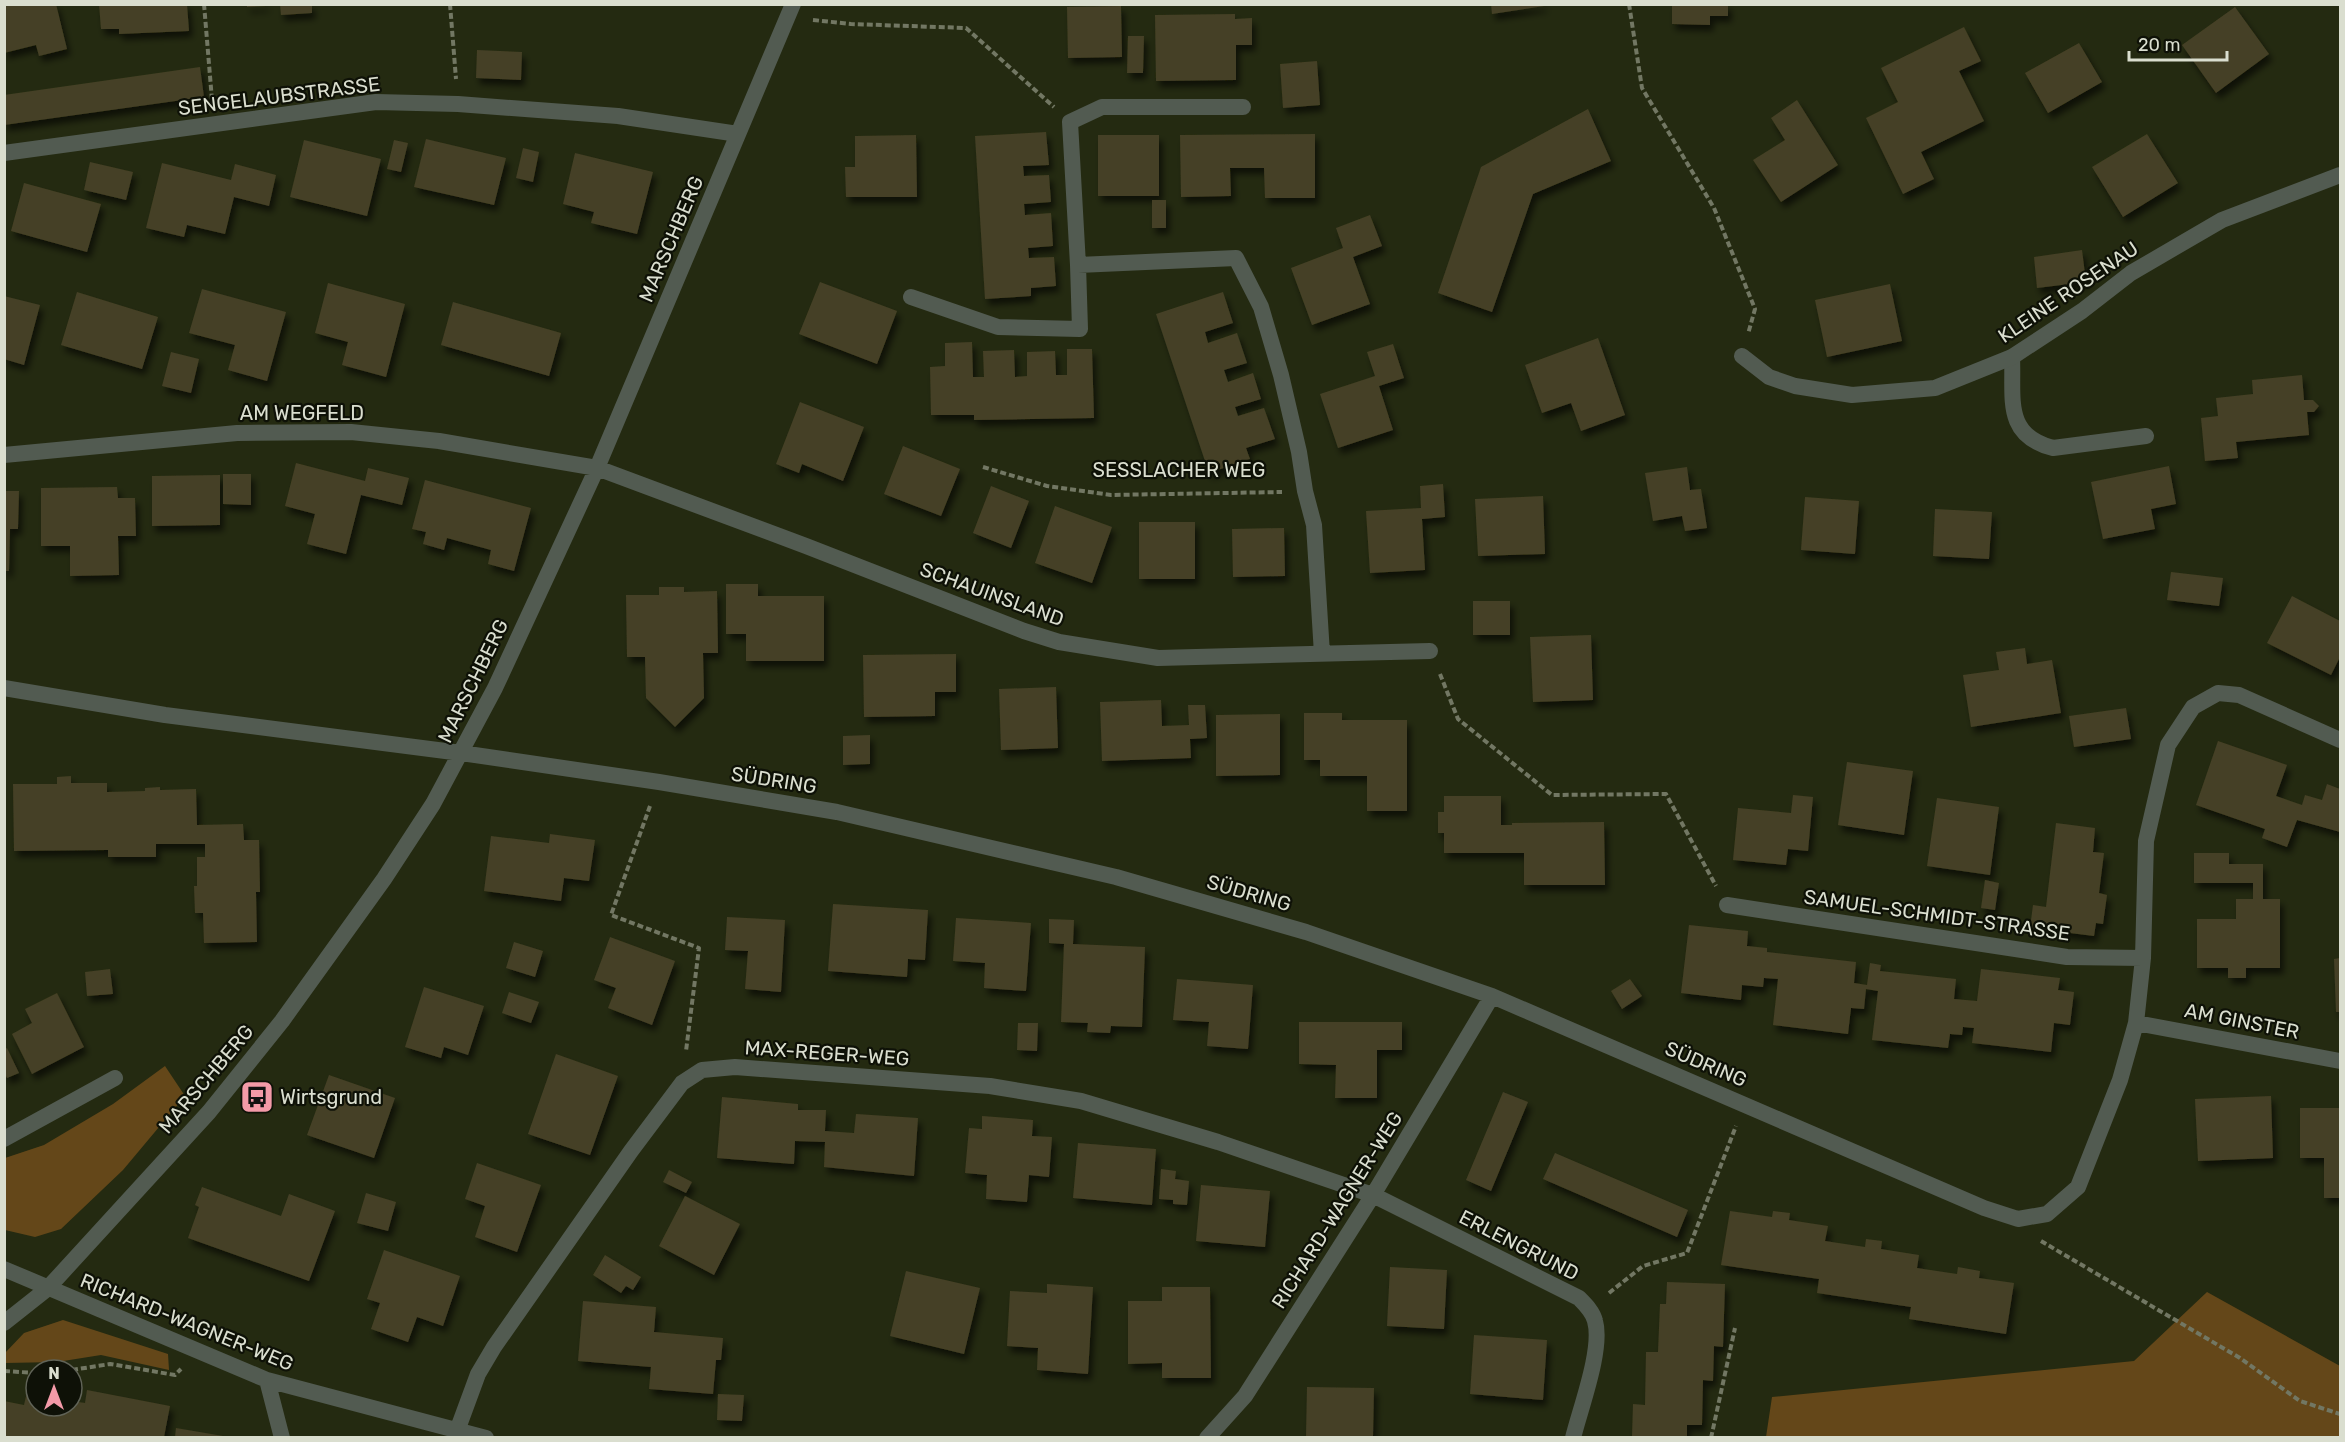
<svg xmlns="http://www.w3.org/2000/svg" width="2345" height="1442" font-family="Rubik,sans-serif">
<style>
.green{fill:#644719}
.building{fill:#454025;filter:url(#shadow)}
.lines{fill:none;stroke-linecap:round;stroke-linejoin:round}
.path{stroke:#727763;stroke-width:4;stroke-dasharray:6 3;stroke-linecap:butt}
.service{stroke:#525b51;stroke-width:16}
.minor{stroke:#525b51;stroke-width:16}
.labels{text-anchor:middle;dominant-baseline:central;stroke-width:4.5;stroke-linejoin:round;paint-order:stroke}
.street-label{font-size:20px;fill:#dadecf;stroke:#0e1107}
.poi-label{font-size:20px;fill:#dadecf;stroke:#0e1107;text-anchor:start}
</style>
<defs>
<filter id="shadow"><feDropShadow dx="3.5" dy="6" stdDeviation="3" flood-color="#0009"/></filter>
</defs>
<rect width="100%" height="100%" fill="#242a11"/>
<!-- green -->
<path class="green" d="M165,1066L185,1096L123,1170L61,1229L35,1237L5,1230V1158L44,1145L113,1104Z
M2207,1292L2340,1366V1437H1766L1772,1397L2134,1361Z
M63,1320L168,1354L169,1370L101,1355L57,1362L5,1363V1353L24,1333Z"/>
<!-- building -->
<path class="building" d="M4,4H56L67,49L39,56L36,45L4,53Z
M99,4H187L189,31L119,34V29H101Z
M247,4H266V6L247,7Z
M280,4H312V13L281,15Z
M1491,4H1544V6L1492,14Z
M1672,4H1728V16H1710V25L1672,24Z
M1121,6L1122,57L1068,58L1067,7Z
M2235,7L2269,54L2216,93L2182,45Z
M1235,14V19L1252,18V45H1236V80L1156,81L1155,15Z
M1964,27L1981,61L1959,71L1984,121L1921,152L1934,179L1903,194L1866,118L1898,102L1881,68Z
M1128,36H1144L1143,73H1127Z
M2079,43L2102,82L2048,113L2025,73Z
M477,50L522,52L521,80L476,78Z
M1317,61L1320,105L1283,108L1280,64Z
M200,67L204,97L4,125V95Z
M1797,100L1838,165L1781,202L1753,160L1785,140L1771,118Z
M1588,109L1611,161L1533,194L1492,312L1438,293L1481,167Z
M1046,132L1049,165L1023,166L1024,176L1049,175L1051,202L1024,204L1025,215L1051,213L1053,246L1028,248L1029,258L1054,257L1056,286L1031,288V296L985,299L975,136Z
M1315,134V198H1265L1264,168H1230L1231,196L1181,197L1180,135Z
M2147,134L2178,183L2123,217L2092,167Z
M916,135L917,197H846L845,167H855V136Z
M1098,135H1159V196H1098Z
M426,139L506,158L494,205L414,187Z
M304,140L381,159L367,216L290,197Z
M394,140L408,143L401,172L387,169Z
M523,148L539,152L533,182L516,178Z
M575,153L653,172L637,234L591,223L594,212L563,204Z
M90,162L133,172L126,200L84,190Z
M162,163L231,180L235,164L276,175L269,206L234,197L225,234L187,225L184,237L146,228Z
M24,183L101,204L87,252L11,231Z
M1152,200H1166V228H1152Z
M1370,215L1382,246L1353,257L1370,304L1312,325L1291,268L1343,248L1336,228Z
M2082,250L2086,282L2037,288L2034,257Z
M820,282L897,311L877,364L799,334Z
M328,283L405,304L386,377L342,365L348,342L315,333Z
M1890,284L1902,341L1827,357L1815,300Z
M202,289L286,312L267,381L228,370L235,345L189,333Z
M77,292L158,317L142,369L61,345Z
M1223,292L1233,323L1205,332L1208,343L1237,333L1247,363L1224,370L1228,382L1253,373L1261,399L1235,407L1238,416L1264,408L1275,439L1246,448L1250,459L1209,473L1156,314Z
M4,296L40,305L24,365L4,359Z
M453,302L561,333L549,376L441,345Z
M1598,338L1625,415L1581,431L1571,403L1542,413L1525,365Z
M972,342L973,377H984L983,351L1014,350L1015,377L1027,376V352L1055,351L1056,375H1067V349H1092L1094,418L974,420V415H931L930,367L945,366V343Z
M1393,344L1404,378L1379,386L1393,430L1338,448L1320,394L1375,376L1367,352Z
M171,352L199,359L191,393L162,386Z
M2302,375L2304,400H2313L2319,406L2314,412H2307L2309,435L2236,442L2238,458L2205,461L2201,418L2218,416L2216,398L2253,394L2252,380Z
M800,402L864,427L843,481L802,464L799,473L776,464Z
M903,446L960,469L941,516L884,494Z
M296,463L365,481L368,468L409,478L402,505L361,495L346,554L307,544L315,514L285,506Z
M2169,466L2176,504L2151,509L2155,529L2103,539L2091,482Z
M1687,467L1690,490L1701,489L1707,528L1685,531L1682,516L1653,521L1645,473Z
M223,474H251V505L223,504Z
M220,475V525L152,526V476Z
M425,480L531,508L514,571L488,564L491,550L447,538L444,550L423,544L426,532L412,529Z
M1443,484L1445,517L1422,519L1425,570L1370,573L1366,511L1421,508L1420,486Z
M991,486L1029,501L1011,548L973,533Z
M117,487L118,498H135L136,536H118L119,575L70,576V546H41V488Z
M4,491H19L18,529H10L9,571H4Z
M1543,496L1545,554L1478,556L1475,499Z
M1805,497L1859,501L1855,554L1801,550Z
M1055,506L1112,527L1092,583L1035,563Z
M1935,509L1992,512L1989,559L1933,556Z
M1139,522H1195V579H1139Z
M1284,528L1285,576L1233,577L1232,529Z
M2171,572L2223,578L2219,606L2167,600Z
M726,584H758V596H824V661H746V634H726Z
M659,587H684V592L717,591L718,653H703L704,698L675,727L646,698L645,657H627L626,595H659Z
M2292,596L2340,621V657L2331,675L2267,643Z
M1473,601H1510V635H1473Z
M1591,635L1593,700L1533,702L1530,637Z
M2025,648L2027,664L2052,660L2061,713L1971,727L1963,675L1999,670L1996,652Z
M956,654V692H935V716L864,717L863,655Z
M1056,687L1058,748L1001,750L999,689Z
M1161,700L1162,726L1189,725L1188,705H1205L1207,738L1190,739L1191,758L1102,761L1100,702Z
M2126,708L2131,739L2074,747L2069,716Z
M1304,713H1342V720H1407V811H1367V776H1320V760H1304Z
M1280,714V775L1216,776V715Z
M870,735V764L843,765V736Z
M2218,741L2287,765L2276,796L2302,805L2305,795L2322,800L2327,784L2340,789V832L2297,820L2287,847L2262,838L2265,829L2196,805Z
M1847,762L1913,771L1904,835L1838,825Z
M71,776V783H107V792L145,791V788L160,787V790L196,789L197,825L243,824L244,840H259L260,892H256L257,942L204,943L203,913H195L194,886H197V857H205V844H156V857H108V850L14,851L13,784H57V777Z
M1793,795L1813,797L1808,851L1788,849L1786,865L1733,860L1738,808L1791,813Z
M1444,796H1501V825H1512V823L1604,822L1605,885H1524V853H1444V833H1438V812H1444Z
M1937,798L1999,807L1990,875L1927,866Z
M2056,823L2095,828L2093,852L2104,853L2099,893L2107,895L2103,924L2096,923L2094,936L2030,928L2033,905L2046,907Z
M550,834L595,840L589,881L564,878L561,901L484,891L491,836L549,843Z
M2194,853H2229V864H2263V899H2280V968H2246V978H2228V968H2197V919H2236V899H2253V883H2194Z
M1985,880L1999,883L1995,910L1981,908Z
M833,904L928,910L925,960L908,959L907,977L828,971Z
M727,917L785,920L781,992L745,989L748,951L725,950Z
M956,918L1031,923L1026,991L984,988L985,963L953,961Z
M1049,919L1074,920L1073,944L1145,947L1142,1027L1111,1026L1110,1033L1087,1032L1088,1023L1061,1022L1064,944L1049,943Z
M1689,925L1748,931L1747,946L1767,948V952L1856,962L1854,983L1867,985L1870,963L1881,965L1880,971L1956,979L1954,999L1977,1001L1981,969L2060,978L2058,990L2074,992L2070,1025L2054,1023L2051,1052L1972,1043L1974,1028L1963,1027L1962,1035L1950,1034L1948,1048L1872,1040L1878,991L1866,989L1864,1009L1851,1008L1848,1034L1773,1025L1778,979L1764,978L1763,987L1742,985L1741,1000L1681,993Z
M610,937L675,961L652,1025L608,1008L616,988L594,980Z
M514,942L543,951L535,977L506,968Z
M2340,958V1012H2336L2334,959Z
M110,969L113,994L87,996L85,972Z
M1177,979L1253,985L1248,1049L1207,1046L1209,1022L1173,1020Z
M1630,979L1642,996L1622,1009L1611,991Z
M424,987L484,1006L468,1055L444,1047L441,1058L405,1047Z
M509,992L539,1002L531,1023L502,1013Z
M57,993L84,1047L32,1074L12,1034L32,1023L25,1009Z
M1299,1022H1402V1050H1377V1098H1335L1336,1065L1299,1064Z
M1018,1023H1038L1037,1051L1017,1050Z
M7,1048L19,1073L7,1078L4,1072V1050Z
M556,1054L618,1076L590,1155L528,1134Z
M329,1075L395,1098L374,1158L307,1135Z
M1503,1092L1528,1102L1491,1191L1466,1180Z
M2271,1096L2273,1158L2198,1161L2195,1099Z
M722,1097L798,1104V1110H826L825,1131L854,1133L856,1114L918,1118L914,1176L824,1167L825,1142L795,1141L794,1164L717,1158Z
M2300,1108H2340V1198H2324V1158H2300Z
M982,1116L1033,1120L1032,1136L1052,1137L1049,1177L1029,1175L1027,1202L986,1199L987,1175L965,1173L969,1128L982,1129Z
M1078,1143L1156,1149L1152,1205L1073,1198Z
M1555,1153L1688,1210L1677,1237L1543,1179Z
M477,1163L541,1185L517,1252L475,1237L485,1206L465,1199Z
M1161,1169L1176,1171L1175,1179L1189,1181L1187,1205L1173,1204V1200L1159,1199Z
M669,1170L692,1182L686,1193L663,1182Z
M1201,1185L1270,1191L1265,1247L1196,1241Z
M202,1187L281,1216L289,1194L335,1211L309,1281L188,1238L199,1207L195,1205Z
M366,1193L396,1202L388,1231L357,1223Z
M685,1196L740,1224L714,1275L659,1246Z
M1730,1211L1772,1217L1773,1211L1790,1213L1789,1220L1828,1226L1825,1241L1865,1247L1866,1239L1882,1241L1881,1249L1919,1255L1917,1268L1957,1274L1958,1267L1980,1271L1979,1278L2014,1283L2006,1334L1909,1319L1911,1307L1817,1293L1819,1279L1721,1265Z
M384,1250L460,1276L443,1326L417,1317L408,1342L371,1329L380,1303L367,1299Z
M605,1255L641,1277L633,1290L626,1286L621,1293L593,1275Z
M1390,1267L1447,1270L1444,1329L1387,1326Z
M906,1271L980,1288L964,1354L890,1336Z
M1667,1282L1725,1284L1723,1347L1714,1346L1713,1381L1703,1380L1702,1425H1687V1437H1632L1633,1404L1645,1405L1646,1352H1658L1660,1304H1666Z
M1047,1284L1093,1287L1088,1374L1037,1370L1038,1348L1007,1346L1010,1291L1047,1293Z
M1162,1287H1210L1211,1378H1162V1363L1128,1364V1301H1162Z
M583,1301L656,1307L654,1332L723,1338L721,1360H716L713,1394L649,1389L651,1367L578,1361Z
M1474,1335L1547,1340L1543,1400L1470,1394Z
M1307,1387L1374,1388L1373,1437H1306Z
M87,1390L170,1406L164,1437H4V1401L24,1405L27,1392L36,1394V1406H72V1401L85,1403Z
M718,1394L744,1395L742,1421L717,1420Z
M176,1428L223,1436V1437H175Z"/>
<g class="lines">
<!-- path -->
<path class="path" d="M204,4L212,100
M450,4L456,79
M1629,4L1642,88L1714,208L1755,309L1748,334
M813,20L851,24L966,28L1054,107
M983,467L1047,486L1111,495L1282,492
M1440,674L1458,719L1552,795L1666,794L1716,886
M650,806L611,915L699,948L686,1051
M2041,1241L2240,1358L2300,1401L2340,1414
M1609,1293L1643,1266L1687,1253L1736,1126
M72,1370L110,1364L175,1375L181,1369
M4,1371L36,1373
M1711,1438L1735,1328"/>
<!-- service -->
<path class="service" d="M2012,357C2014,398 2003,435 2053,448L2146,436"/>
<!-- minor -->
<path class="minor" d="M1243,107H1102L1070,122L1078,265L1236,258L1261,307L1281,375L1299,452L1305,491L1314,525L1322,654
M4,153L376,102L458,104L618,116L738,134
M911,297L998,327L1080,329L1078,265
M1742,356L1769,377L1795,386L1852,395L1935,388L2012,357L2082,311L2131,273L2222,220L2340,175
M4,455L237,433L351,432L439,441L597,468L806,546L1024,631L1059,642L1158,658L1430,651
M4,688L165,715L461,753L659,782L837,812L1116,877L1306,932L1492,996L1984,1208L2018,1219L2047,1214L2078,1187L2120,1080L2136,1023L2143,958L2146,841L2168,745L2193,707L2218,693L2239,695L2340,740
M1727,905L2067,957L2143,958
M2136,1023L2340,1061
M4,1139L115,1078
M4,1269L267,1380L486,1438
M4,1323L47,1289L209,1112L282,1021L384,879L433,804L495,688L597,468L793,4
M267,1380L282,1438
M457,1431L478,1374L494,1347L631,1151L682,1083L702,1070L735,1067L990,1086L1081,1101L1218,1142L1373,1195L1579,1298C1586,1305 1593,1312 1595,1321C1603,1349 1580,1409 1573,1438
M1207,1438L1245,1396L1373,1195L1492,996"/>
</g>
<!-- icons -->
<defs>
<g id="bus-square" transform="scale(1.725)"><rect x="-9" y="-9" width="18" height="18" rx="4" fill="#f39aa8" stroke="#0e1107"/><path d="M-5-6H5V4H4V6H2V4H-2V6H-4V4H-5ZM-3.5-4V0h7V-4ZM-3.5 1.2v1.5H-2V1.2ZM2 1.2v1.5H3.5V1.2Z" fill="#111"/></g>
</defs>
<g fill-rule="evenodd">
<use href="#bus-square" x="257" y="1097"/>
</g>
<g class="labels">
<!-- street labels -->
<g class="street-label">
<text transform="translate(279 96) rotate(-7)">SENGELAUBSTRASSE</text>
<text transform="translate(671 239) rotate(-67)">MARSCHBERG</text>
<text transform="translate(2068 292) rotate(-34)">KLEINE ROSENAU</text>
<text x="302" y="413">AM WEGFELD</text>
<text x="1179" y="470">SESSLACHER WEG</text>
<text transform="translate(992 594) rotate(20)">SCHAUINSLAND</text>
<text transform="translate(473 681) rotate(-64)">MARSCHBERG</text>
<text transform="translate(774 780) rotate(9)">SÜDRING</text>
<text transform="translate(1249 893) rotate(16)">SÜDRING</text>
<text transform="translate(1937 915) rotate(8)">SAMUEL-SCHMIDT-STRASSE</text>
<text transform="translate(2242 1021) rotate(11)">AM GINSTER</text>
<text transform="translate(827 1053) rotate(4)">MAX-REGER-WEG</text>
<text transform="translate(1706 1064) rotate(23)">SÜDRING</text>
<text transform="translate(206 1079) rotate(-50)">MARSCHBERG</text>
<text transform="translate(1337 1210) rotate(-58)">RICHARD-WAGNER-WEG</text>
<text transform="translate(1519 1245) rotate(27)">ERLENGRUND</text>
<text transform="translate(187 1322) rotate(22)">RICHARD-WAGNER-WEG</text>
</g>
<!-- poi labels -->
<g class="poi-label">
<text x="280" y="1097">Wirtsgrund</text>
</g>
</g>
<!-- border -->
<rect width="2345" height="1442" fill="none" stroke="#dadecf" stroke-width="12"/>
<!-- north arrow -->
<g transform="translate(54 1388)"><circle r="28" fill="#0e1107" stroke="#606357" stroke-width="1.5"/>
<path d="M0-4.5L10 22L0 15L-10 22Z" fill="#f39aa8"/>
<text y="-9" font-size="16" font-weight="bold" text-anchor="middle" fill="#dadecf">N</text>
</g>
<!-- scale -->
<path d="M2129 51v9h98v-9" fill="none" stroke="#dadecf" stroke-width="3"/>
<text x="2138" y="51" font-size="18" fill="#dadecf" stroke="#0e1107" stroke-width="4.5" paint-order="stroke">20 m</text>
</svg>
